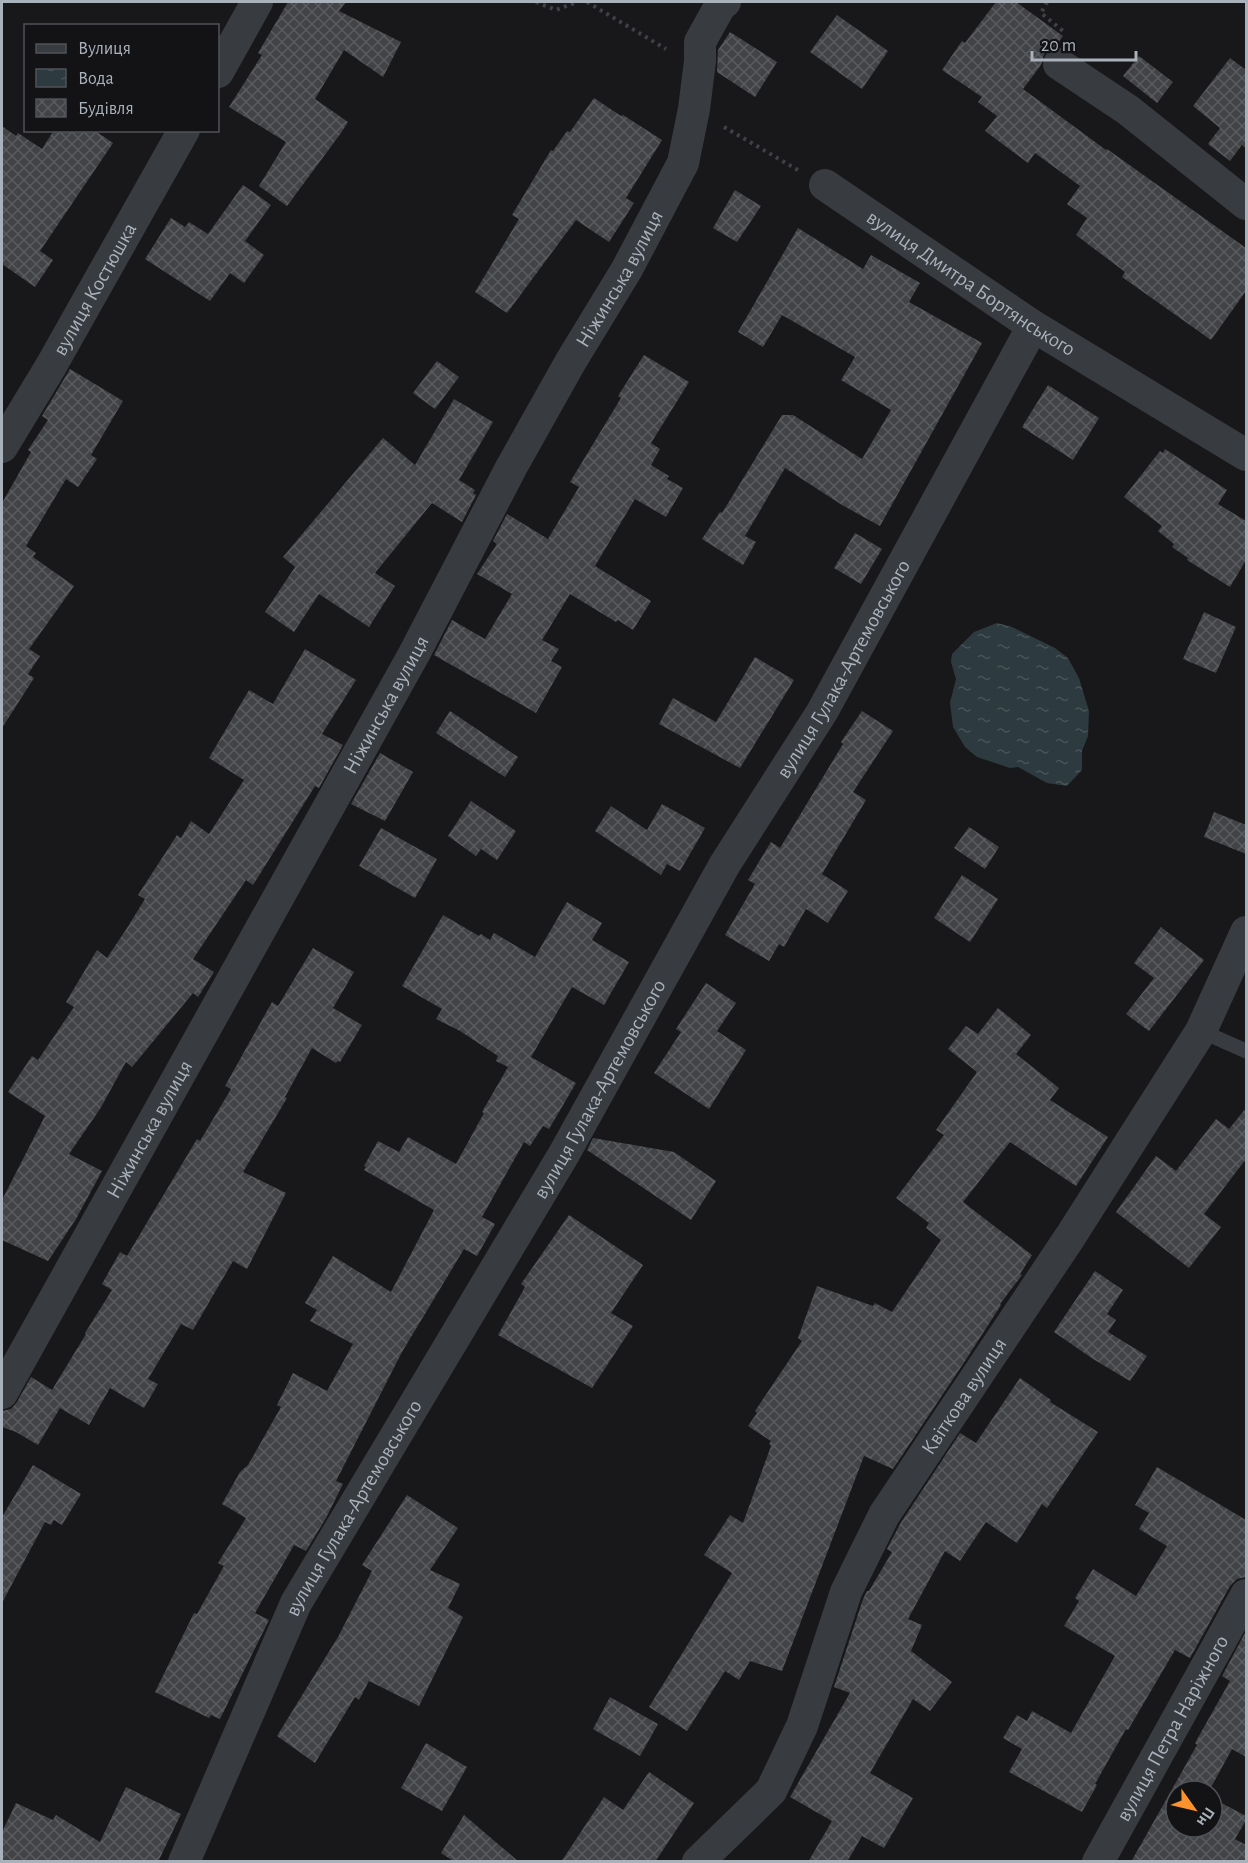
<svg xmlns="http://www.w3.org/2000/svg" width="1248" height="1863" font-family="'Alegreya Sans',sans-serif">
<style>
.water{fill:url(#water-ripples)}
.building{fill:url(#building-cross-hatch)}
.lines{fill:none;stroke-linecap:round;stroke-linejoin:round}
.path{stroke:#3e4246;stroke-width:4;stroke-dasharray:3 4.5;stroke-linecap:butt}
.service{stroke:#383b3f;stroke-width:15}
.minor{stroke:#383b3f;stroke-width:32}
.labels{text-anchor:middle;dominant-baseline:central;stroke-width:6;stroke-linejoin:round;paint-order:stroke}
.street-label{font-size:21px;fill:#a9b2bb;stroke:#131315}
</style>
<defs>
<pattern id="water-ripples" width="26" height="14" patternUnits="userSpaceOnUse" patternTransform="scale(1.5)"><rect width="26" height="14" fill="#2d3a3f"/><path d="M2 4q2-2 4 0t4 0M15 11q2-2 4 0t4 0" fill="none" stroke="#495459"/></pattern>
<pattern id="building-cross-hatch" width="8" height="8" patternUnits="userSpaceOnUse" patternTransform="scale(1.5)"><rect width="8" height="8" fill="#424347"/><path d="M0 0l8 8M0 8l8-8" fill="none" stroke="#5a5c60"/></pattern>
</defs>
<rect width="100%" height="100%" fill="#18181a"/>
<!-- water -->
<path class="water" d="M997,623L1012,627L1055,648L1068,658L1079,678L1089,711L1088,736L1082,751V770L1067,786L1047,783L1018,767L1010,768L977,757L965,747L953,727L950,703L956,679L951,662L952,654L974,632Z"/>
<!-- building -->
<path class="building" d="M288,2H346L339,11L401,42L383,77L344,50L315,99L348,122L341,133L287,206L259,186L286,142L229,107L262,55L258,53Z
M996,2H1016L1063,36L1055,47L1044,54L1041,65L1023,89L1106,150L1107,149L1246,248V291L1211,340L1122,277L1125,272L1076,235L1087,218L1067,204L1080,186L1035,153L1028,163L985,131L997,116L978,102L982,97L942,70L962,41L965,43Z
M837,15L888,51L862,89L810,52Z
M730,32L777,62L755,97L717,72L718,50Z
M1139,56L1173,82L1157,103L1123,76Z
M1230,58L1246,70V148L1242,145L1230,161L1208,144L1220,128L1193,106Z
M594,98L621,116L623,115L662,140L626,198L634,203L609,242L576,220L507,313L475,292L519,219L512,215L551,150L553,151L567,131L570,132Z
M2,126L16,136L18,133L42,149L54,130H94L113,143L40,251L53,260L35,287L2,264Z
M243,185L271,205L245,241L264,255L244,283L230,273L210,301L145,259L171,218L185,227L189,222L208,234Z
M735,190L761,206L737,242L713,228Z
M798,228L863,269L871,255L920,283L909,302L982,343L880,526L842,505L785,468L745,536L756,542L743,565L702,539L720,512L722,513L782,415H793L862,459L891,410L841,380L855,357L782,315L763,347L738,332Z
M644,355L689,382L651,443L660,449L651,465L669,476L667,479L683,488L666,517L635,499L595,566L651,601L633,630L618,620L616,622L570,594L542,640L559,649L551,661L562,667L536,713L434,655L452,620L485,639L512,594L477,574L497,544L493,541L507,514L548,539L579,487L570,482L621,398L618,396Z
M437,361L459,377L435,409L413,393Z
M70,369L123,401L91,455L97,459L78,487L66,479L26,546L36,553L33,557L74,586L29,649L40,656L28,674L34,678L2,728V503L31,452L28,450L48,420L42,416Z
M1048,385L1099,418L1073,460L1022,427Z
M454,399L493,422L459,480L475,490L473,493L476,495L462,522L432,503L375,573L395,586L369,627L319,594L294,632L265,612L295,567L283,557L383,438L415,465Z
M1165,449L1227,490L1218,504L1246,521V560L1230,587L1187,560L1188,558L1172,547L1174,544L1158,531L1162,526L1124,497L1160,451L1163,453Z
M855,533L882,549L861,584L834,568Z
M1204,612L1236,627L1216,673L1183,659Z
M305,649L356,680L322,734L343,745L319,788L315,786L253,885L246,880L193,959L214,972L198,997L193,993L132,1067L126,1062L100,1109L69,1154L102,1171L76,1219L48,1261L2,1240V1200L45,1116L8,1092L32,1056L38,1060L74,1007L66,1002L97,950L107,958L127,928L145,899L138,895L177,835L181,838L191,821L209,834L244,780L209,758L249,690L273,704Z
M755,657L794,680L740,768L659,724L673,698L716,722Z
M450,711L518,757L505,777L436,733Z
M862,711L893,731L853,792L866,800L822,874L848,891L828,923L806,909L784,947L779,944L769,961L725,935L755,884L748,880L771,842L780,848L843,744L841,742Z
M380,753L413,772L385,821L351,804Z
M471,801L516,831L497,860L481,849L476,856L448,836Z
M662,804L705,828L680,871L667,864L661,875L595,831L611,806L647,830Z
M1214,812L1246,825V854L1204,837Z
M969,827L999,847L985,869L954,848Z
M381,828L437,859L415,898L359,866Z
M962,875L998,899L970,942L934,918Z
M567,902L602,923L592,940L629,962L604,1005L572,987L531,1057L576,1083L549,1129L543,1126L530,1146L524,1142L482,1217L495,1224L477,1256L464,1249L402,1352L336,1481L343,1484L326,1518L306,1551L294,1545L255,1613L269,1620L220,1719L211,1715L209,1718L155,1692L194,1613L197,1614L224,1566L218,1563L246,1518L222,1504L240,1472L248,1465L281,1407L277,1405L293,1373L327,1391L353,1344L310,1321L317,1310L305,1303L333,1256L391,1292L434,1210L364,1170L366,1167L364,1166L378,1141L399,1152L408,1137L456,1164L484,1113L482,1112L508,1067L496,1061L498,1056L460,1031L436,1019L442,1009L402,986L443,915L479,936L481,934L490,940L494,933L535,957Z
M1161,927L1204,960L1149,1031L1126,1014L1154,978L1134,963Z
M313,948L354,972L333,1008L362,1025L340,1062L338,1061L336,1063L312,1048L285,1097L287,1098L243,1172L286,1193L247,1269L233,1261L193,1330L181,1324L148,1379L158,1384L144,1408L110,1388L89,1425L60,1408L38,1445L16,1432L2,1427V1411L11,1409L17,1402L31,1377L52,1390L86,1334L85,1333L112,1290L102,1284L120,1252L127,1256L197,1139L200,1141L231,1089L225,1086L272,1002L278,1006Z
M706,983L736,1003L717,1031L746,1050L709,1109L654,1073L681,1032L676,1029Z
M998,1008L1031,1035L1016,1054L1059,1088L1050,1100L1108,1137L1076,1186L1010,1142L963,1202L1032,1255L1020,1274L1022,1275L1000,1304L1001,1305L965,1361L893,1469L864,1456L782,1671L750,1661L739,1680L725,1671L687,1731L649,1707L732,1573L704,1555L730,1515L743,1523L771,1446L769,1444L771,1441L748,1426L757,1413L755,1411L802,1341L798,1338L817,1286L873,1306L875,1303L892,1312L941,1240L926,1228L929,1223L896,1198L944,1135L936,1130L977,1072L948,1049L966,1026L978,1034Z
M1246,1108V1159L1204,1214L1221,1227L1189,1268L1116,1212L1156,1156L1176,1171L1216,1119L1229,1129Z
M593,1138L674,1152L716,1181L691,1220L587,1150Z
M569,1215L643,1265L611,1313L633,1326L592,1388L498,1335L525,1287L521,1284Z
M1095,1271L1123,1290L1107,1314L1116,1320L1108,1332L1147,1356L1130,1381L1093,1359L1054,1332Z
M1020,1378L1051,1400L1050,1402L1098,1432L1047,1508L1042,1504L1017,1543L986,1522L960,1561L945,1551L908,1619L922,1625L911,1651L952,1682L930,1711L913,1699L870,1773L913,1798L884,1848L862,1836L847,1862H808L832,1821L790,1797L850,1693L834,1687L863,1599L867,1591H869L892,1552L887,1549L900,1524L960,1433L976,1443Z
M33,1465L81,1494L62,1525L54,1520L51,1525L45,1522L2,1603V1517Z
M1157,1467L1246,1520V1577L1237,1579L1230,1586L1190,1658L1175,1650L1128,1730L1126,1729L1095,1784L1097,1785L1082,1812L1009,1772L1022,1749L1003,1738L1017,1715L1027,1721L1032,1711L1071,1733L1115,1656L1064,1626L1079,1601L1075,1598L1093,1569L1136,1596L1167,1546L1139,1529L1149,1513L1135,1505Z
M407,1495L458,1528L430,1570L460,1584L448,1608L463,1617L419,1706L369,1681L359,1700L355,1697L315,1763L277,1736L338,1637L372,1571L362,1565Z
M1246,1631V1757L1232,1749L1209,1791H1176V1827H1212V1798L1246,1816V1820L1235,1839L1246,1845V1862H1131L1197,1745L1195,1743L1230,1681L1222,1676Z
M610,1697L658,1724L640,1756L593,1729Z
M426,1743L467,1767L442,1811L401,1788Z
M649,1772L694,1803L655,1862H561L604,1797L623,1810Z
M126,1787L181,1814L158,1862H2V1832L16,1803L53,1820L56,1815L100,1842Z
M464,1815L519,1862H455L441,1853Z"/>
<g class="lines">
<!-- path -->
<path class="path" d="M536,2L556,10L577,2
M587,2L666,49
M1047,2L1041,13L1063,31
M724,127L798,170"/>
<!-- service -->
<path class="service" d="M1201,1031L1246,1051"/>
<!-- minor -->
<g class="minor">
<path d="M1059,64L1128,110L1246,204"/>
<path d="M218,72L257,2"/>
<path id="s1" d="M825,185L1033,326L1246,455"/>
<path id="s2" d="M2,447L51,366L184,130"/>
<path id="s3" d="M2,1393L414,654L512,466L571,361L627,269L683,163L694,109L700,61V42L720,6L725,2"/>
<path id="s4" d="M184,1862L296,1603L564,1154L725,864L822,712L1033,326"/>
<path id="s5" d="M698,1862L771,1791L802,1726L846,1592L884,1515L1070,1237L1201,1031L1246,932"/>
<path id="s6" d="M1098,1862L1246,1595"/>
</g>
</g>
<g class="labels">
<!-- street labels -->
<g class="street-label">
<text stroke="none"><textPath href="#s3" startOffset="1274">Ніжинська вулиця</textPath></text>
<text stroke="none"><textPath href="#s1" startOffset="176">вулиця Дмитра Бортянського</textPath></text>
<text stroke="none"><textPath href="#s2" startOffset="183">вулиця Костюшка</textPath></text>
<text stroke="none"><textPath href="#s4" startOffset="1365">вулиця Гулака-Артемовського</textPath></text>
<text stroke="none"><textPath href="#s3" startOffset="788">Ніжинська вулиця</textPath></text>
<text stroke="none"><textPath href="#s4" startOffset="879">вулиця Гулака-Артемовського</textPath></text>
<text stroke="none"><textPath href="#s3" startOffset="302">Ніжинська вулиця</textPath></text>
<text stroke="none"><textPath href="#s5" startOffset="544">Квіткова вулиця</textPath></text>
<text stroke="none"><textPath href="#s4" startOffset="393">вулиця Гулака-Артемовського</textPath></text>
<text stroke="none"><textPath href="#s6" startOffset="153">вулиця Петра Наріжного</textPath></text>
</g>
</g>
<!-- border -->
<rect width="1248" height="1863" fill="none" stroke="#a9b2bb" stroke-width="6"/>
<!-- legend -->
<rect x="24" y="24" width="195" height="108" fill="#131315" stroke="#4f5357" stroke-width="1.5"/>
<rect x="36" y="44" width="30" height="9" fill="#383b3f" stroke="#4f5357" stroke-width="1.5"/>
<text x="78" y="54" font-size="18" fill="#a9b2bb">Вулиця</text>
<rect x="36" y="69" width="30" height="18" fill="url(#water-ripples)" stroke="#4f5357" stroke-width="1.5"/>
<text x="78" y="84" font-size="18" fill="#a9b2bb">Вода</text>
<rect x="36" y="99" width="30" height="18" fill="url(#building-cross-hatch)" stroke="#4f5357" stroke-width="1.5"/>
<text x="78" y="114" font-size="18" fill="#a9b2bb">Будівля</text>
<!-- north arrow -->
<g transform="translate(1194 1809) rotate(124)"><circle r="28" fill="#131315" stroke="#4f5357" stroke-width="1.5"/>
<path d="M0-4.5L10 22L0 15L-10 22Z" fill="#fc922e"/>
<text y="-9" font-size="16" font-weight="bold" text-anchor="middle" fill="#a9b2bb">Пн</text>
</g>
<!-- scale -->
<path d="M1032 51v9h104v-9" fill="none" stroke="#a9b2bb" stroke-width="3"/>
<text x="1041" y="51" font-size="18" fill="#a9b2bb" stroke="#131315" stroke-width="4.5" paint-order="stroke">20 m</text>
</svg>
